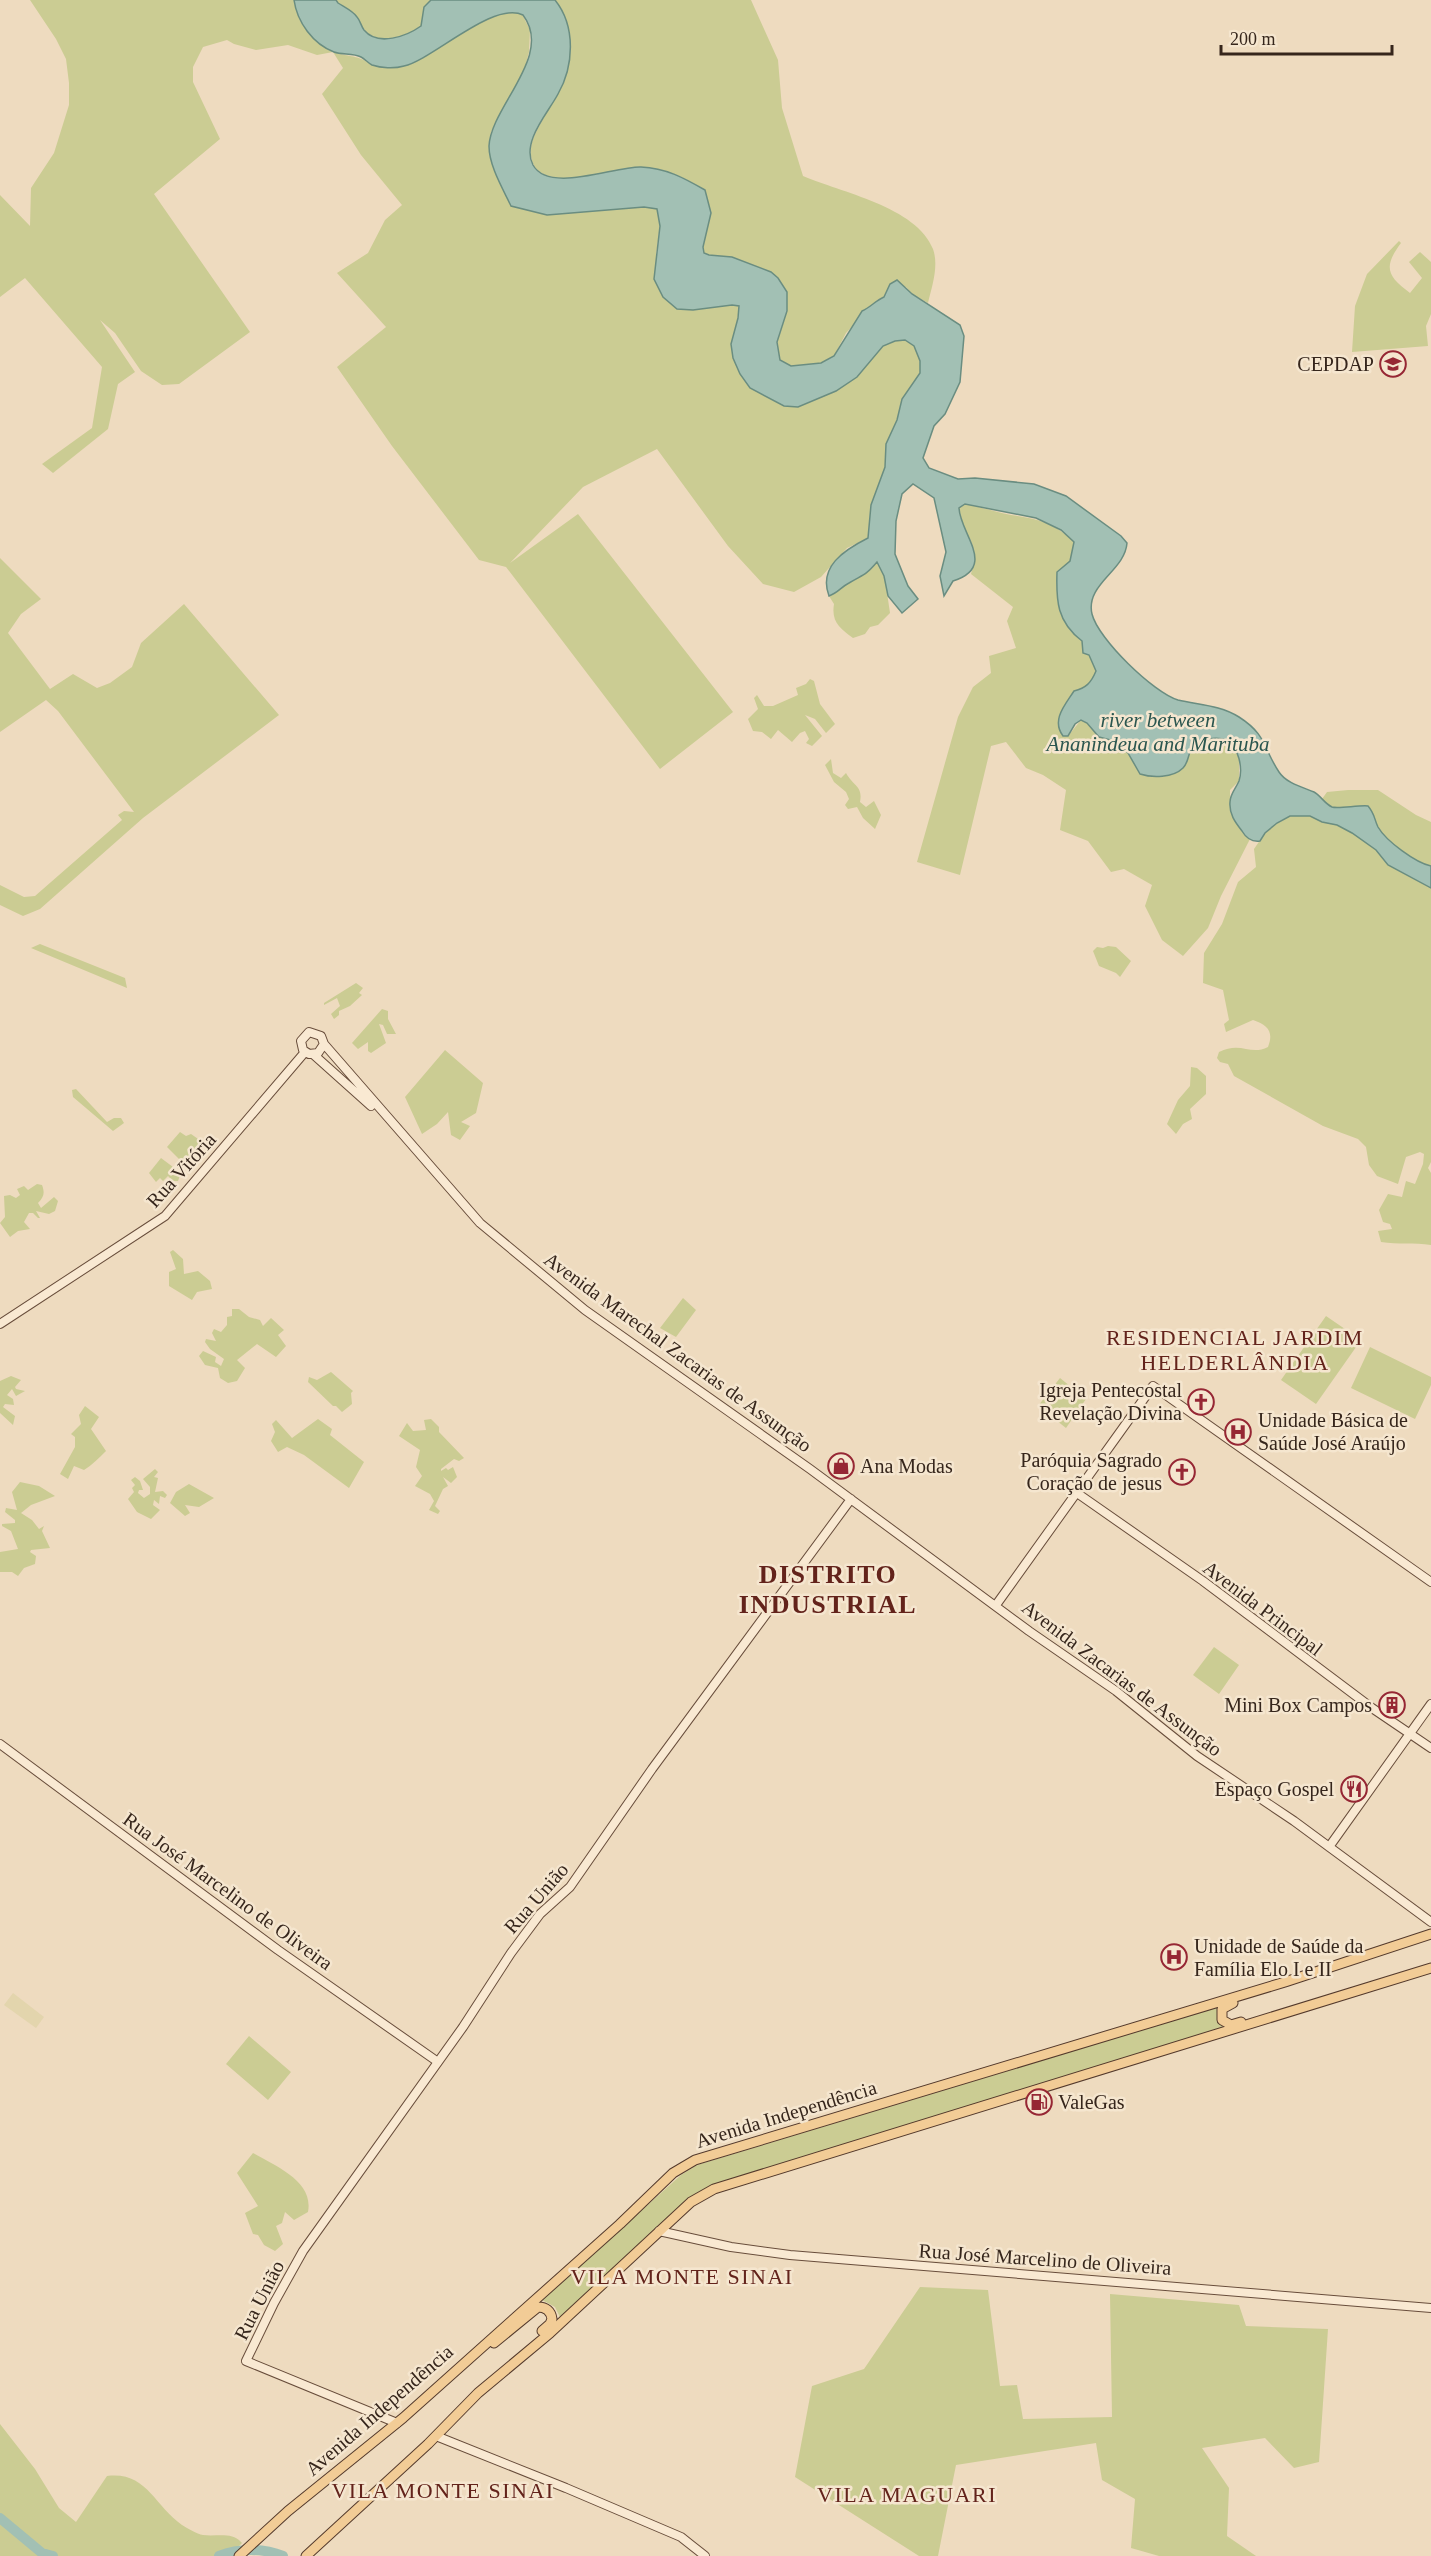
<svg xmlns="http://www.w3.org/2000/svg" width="1431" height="2556" font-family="'Times New Roman',serif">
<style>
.farmland{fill:#e3d5ad}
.green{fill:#cbcc93}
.water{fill:#a2c0b4;stroke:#6a8d81;stroke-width:1.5}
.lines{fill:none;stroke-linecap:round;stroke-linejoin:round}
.river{stroke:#a2c0b4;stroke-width:10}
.secondary-casing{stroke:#684d3b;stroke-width:10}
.primary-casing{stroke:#543a2c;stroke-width:11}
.secondary{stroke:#f9e9d2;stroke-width:8}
.primary{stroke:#f2cc96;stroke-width:9}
.labels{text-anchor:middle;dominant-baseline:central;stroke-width:5;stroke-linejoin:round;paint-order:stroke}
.poi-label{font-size:20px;fill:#36261c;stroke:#f5e6cf;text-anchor:end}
.street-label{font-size:20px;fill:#36261c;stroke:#f5e6cf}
.water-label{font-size:21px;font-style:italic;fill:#2b564f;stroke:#f5e6cf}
.quarter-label{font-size:22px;letter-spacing:1.5px;fill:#63231b;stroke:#f5e6cf}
.district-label{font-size:26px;font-weight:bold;letter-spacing:1.5px;fill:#63231b;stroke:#f5e6cf}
</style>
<rect width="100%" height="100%" fill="#eedbbf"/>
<!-- farmland -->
<path class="farmland" d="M13,1993L44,2017L36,2028L4,2005Z"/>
<!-- green -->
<path class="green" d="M30,0H294C297,22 312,42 332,51C347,58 355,53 372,65L436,48L453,30L493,6L506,5L522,14L530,30L529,52L524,71L491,132L489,148L502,188L617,209L644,207L657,209L660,225L656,255L678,309C697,310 720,302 739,306C738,325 730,340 733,358L857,376L882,346L895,341L905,340L914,346L920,361V373L902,399L897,420L886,444L885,467L871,505L868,538L847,548L821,577L794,592L763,584L728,546L657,449L583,487L510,563L578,514L733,712L660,769L506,567L479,560L392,446L337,367L386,327L337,273L368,253L385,220L402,205L361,155L322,94L343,68L333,52L317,55L288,45L256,50L234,44L227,40L203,47L193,67V82L220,139L154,194L250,332L179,384L162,385L141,371L115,333L100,320L135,372L118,384L108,429L53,473L42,464L92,428L102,367L25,278L0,297V195L30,226L31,188L54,153L69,105V83L66,59L56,39Z
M336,0H431L424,7L421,26C407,36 378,47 364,29C361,26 360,20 357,17C353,11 344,7 338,3Z
M555,0H751L778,60L782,108L803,176C840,192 917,207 933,249C939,266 932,286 928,303L912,294L906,287L890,285L884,297L877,300L846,333L834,356L821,363L790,366L780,360L777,342L784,321L787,292L778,278L732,257L709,255L704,253L703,247L711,213L704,190C684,177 665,168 641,167C615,166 535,199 531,155C529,138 542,124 548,109C551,100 550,87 551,77C554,53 556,29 558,4Z
M1399,241L1401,243C1383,267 1387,276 1410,293L1422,278L1409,262L1420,252L1431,262V314L1426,326L1428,346L1352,352L1355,306L1367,274Z
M965,504C980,507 996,512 1011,515C1038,519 1053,522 1074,542L1070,561L1057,572C1056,601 1057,622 1082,641L1083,653L1089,655L1096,671C1091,683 1086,688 1074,691L1068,736L1081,720L1087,723L1099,737L1114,741L1128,753L1150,777C1170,774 1186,771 1191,749L1211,738L1232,744L1239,759V781L1230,790V801L1245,836L1250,839L1221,896L1208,928L1183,956L1162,940L1145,906L1152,885L1124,869L1111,872L1088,841L1060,830L1066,790L1043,775L1026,768L1006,742L991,746L960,875L917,862L958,717L973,687L991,673L989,656L1016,648L1007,621L1013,607L971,574C982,537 961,539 959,507Z
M0,558L41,599L21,614L8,633L50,689L73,674L97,688L110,683L132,667L141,643L184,604L279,715L143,818L40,909L23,916L0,905V885L24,897L35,896L122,820L118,815L124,811L134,812L58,711L46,700L0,732Z
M877,562L885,579L890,613L878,625L870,627L865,634L853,638C840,628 831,622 834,604L829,596C838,593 841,587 849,583C863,575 867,575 877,562Z
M810,679L814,681L820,704L835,724L826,733L815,719L805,715L822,736L812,746L806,743L809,739L805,731L800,733L792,742L778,730L771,739L762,732L753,731L748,719L758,709L754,698L757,695L764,706H773L798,695L796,688L806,684Z
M831,759L833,773L841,778L846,773C854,787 863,786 860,802L866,807L874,801L881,815L875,829L863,818L857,807L848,809L845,805L849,799L846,792L834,782L825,765Z
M1348,790H1378L1416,815L1431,822V1162L1428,1168L1431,1173V1245C1414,1242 1398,1245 1381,1242L1378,1231L1392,1229L1390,1224L1383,1222L1379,1210L1388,1194L1402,1197L1406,1181L1415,1184L1423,1164L1424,1154L1420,1152L1406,1157L1398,1184L1377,1176L1369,1165L1366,1147L1358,1139L1323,1126L1234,1076L1228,1064L1220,1062L1217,1058L1219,1052C1241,1041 1250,1056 1268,1047C1274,1032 1268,1025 1253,1020L1226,1032L1224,1024L1229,1020L1223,990L1203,983L1204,953L1222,924L1238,882L1256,867L1254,849L1265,833L1277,823L1290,816H1310L1327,792Z
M40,944L125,978L127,988L31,948Z
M1108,946L1116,947L1131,961L1120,977L1116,973L1099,966L1093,951L1097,947L1103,948Z
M356,983L363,988L359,993L362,995L350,1006L339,1011V1015L334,1019L331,1014L340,1006L337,998L324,1005V1003Z
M382,1009L388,1011V1019L396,1034H387L383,1025L379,1024L386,1043L371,1053L368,1051V1042L358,1049L352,1043Z
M445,1050L483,1083L476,1113L461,1122L470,1126L460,1140L451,1135L448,1112L437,1124L422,1134L405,1097Z
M1191,1067L1197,1068L1206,1076V1094L1190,1109L1192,1119L1183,1124L1176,1134L1167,1124L1178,1100L1190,1086Z
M76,1089L107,1122L114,1118H121L124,1123L113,1131L73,1097L72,1090Z
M180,1132L186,1136L191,1134L201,1141L202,1150L184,1164L167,1147Z
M161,1158L181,1173L178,1181H173L168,1176L163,1181L160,1178L156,1182L149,1173Z
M37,1184L42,1185C45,1193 44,1197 38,1203L41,1208L54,1197L58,1201L55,1211L49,1214L36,1211L40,1218H38L33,1213H29L24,1222L30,1229L18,1231L10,1237L0,1223L5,1217L4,1196L10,1195L16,1198L20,1195L17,1189L24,1186L28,1190Z
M173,1250L183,1259L184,1274L198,1271L210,1281L212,1289L197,1292L192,1300L169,1286V1272L176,1269L170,1252Z
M683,1298L696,1310L676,1337L660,1328Z
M232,1309H239L249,1317L260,1320L263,1326L271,1318L284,1330L278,1335L286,1346L276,1357L257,1344L237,1360L245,1368L237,1381L228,1383L220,1378L218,1368L205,1365L199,1356L203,1351L216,1357L215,1362L221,1366L224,1359L210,1349L205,1342L206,1339L216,1341L212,1333L214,1329L221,1332L227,1325V1317L232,1316Z
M1326,1316L1361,1340L1316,1404L1281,1380Z
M1370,1347L1431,1377V1385L1415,1419L1351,1388Z
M331,1372L353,1391L351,1393L352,1404L342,1412L336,1406H333L308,1382L309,1377L317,1380Z
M11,1376L21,1380L15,1387L16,1389L25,1391L16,1396L12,1389L7,1395L13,1399L14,1405L5,1404L3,1407L15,1416L13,1425L0,1413V1381Z
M1060,1378L1086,1399L1066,1428L1038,1406Z
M85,1406L99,1417L91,1429L106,1451C99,1458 92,1465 84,1470L74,1466L68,1479L60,1474L75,1447V1437L71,1434L81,1424L79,1415Z
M318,1419L332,1429L330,1435L364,1462L349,1488L304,1455L287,1447L278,1452L271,1441L275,1432L272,1424L276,1420L292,1438Z
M431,1419L439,1427V1432L464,1458L459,1461L454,1459L441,1469V1471L446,1468L448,1470L453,1467L457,1477L451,1483L443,1477L448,1486L443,1489L435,1506L440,1511L438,1514L429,1510L434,1501L430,1494L415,1486L422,1476L416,1467L420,1450L399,1436L407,1423L413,1431L426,1430L424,1420Z
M155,1469L158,1472L154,1477L158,1478L155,1492L163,1491L167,1495L165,1498L160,1496L159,1504L154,1500L153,1505L160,1510L151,1519L137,1512L128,1499L134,1492L132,1488L135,1485L131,1480L135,1477L140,1481L143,1490H139L138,1493L144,1498L150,1494V1487L143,1479Z
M20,1482L39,1486L55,1496L31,1505L21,1513L32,1520L39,1529L44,1526L42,1531L50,1548L31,1550L30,1552L36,1556L35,1564L24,1568L18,1576L12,1572H0V1552L18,1549L11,1531L2,1526V1524L15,1523V1520L5,1512L6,1508L17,1510L12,1492Z
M189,1484L214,1498L199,1507L185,1505L190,1513L185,1516L170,1503L176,1492Z
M1214,1647L1239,1665L1219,1694L1193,1675Z
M1218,2007V2018L1224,2030L715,2186L561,2319L555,2307L542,2300L681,2175L697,2165Z
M249,2036L291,2072L268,2100L226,2064Z
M253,2153C275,2166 314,2181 308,2212L294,2220L285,2212L282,2223L276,2226L283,2244L275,2251L264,2245L258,2235L253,2234L245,2213L258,2206L237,2173Z
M920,2287L988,2290L1000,2386L1017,2385L1023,2419L1112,2417L1110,2294L1239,2305L1246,2326L1328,2329L1319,2462L1294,2468L1265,2438L1202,2448L1229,2488L1227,2536L1256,2556H1159L1131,2548L1135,2499L1102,2480L1096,2443L956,2465L938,2556H919L795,2477L812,2386L864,2369Z
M0,2424L35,2469L59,2508L76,2522L107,2476C146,2471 154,2505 182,2525C187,2528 197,2534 203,2535C217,2537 232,2531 242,2543L229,2556H0Z"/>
<!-- water -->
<path class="water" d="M294,0H336L338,3C344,7 353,11 357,17C360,20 361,26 364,30C378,47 407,36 421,26L424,7L431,0H555C576,26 574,66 558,94C548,113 521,142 533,165C549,194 615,166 641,167C666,168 684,178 705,190L711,213L703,247L704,253L709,255L732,257L771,272L778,278L787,292V311L777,342L780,360L791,366L821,363L834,356L862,311C871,307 875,301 884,297L890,284L897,280L912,294L960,325L964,336L960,382L945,414L934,426L923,458L929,468L958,479L975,478L1034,484L1066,496L1121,536L1127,543C1125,571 1085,584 1092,614C1098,639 1154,693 1178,700C1199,705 1220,705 1239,717C1267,735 1263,748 1279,772C1286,783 1302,787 1314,792C1320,795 1325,804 1332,807C1338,809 1359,805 1368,806C1375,814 1374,819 1378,827C1386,841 1416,863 1431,866V888L1388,865L1376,850L1352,833L1337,825L1322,822L1310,816H1290L1277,823L1265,833L1260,841C1252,842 1246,838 1242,831C1235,822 1229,814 1230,802C1230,794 1236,788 1239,781C1243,769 1239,746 1226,740C1216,736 1199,739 1192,748C1188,753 1189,762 1183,768C1173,778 1152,778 1140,774L1128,753L1114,741L1099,737L1087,723L1081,720L1075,724L1068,736H1063C1051,720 1065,705 1074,691C1086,688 1091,683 1096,671L1089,655L1083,653L1082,641C1057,622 1056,601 1057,572L1070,561L1074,542L1061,530L1036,518L965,504L959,508C960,534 998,567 953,581L944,596L940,576L946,552L934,498L913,484L902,494L896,521L895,554L908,586L918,599L902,613L888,596L884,576L877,562C865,576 864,574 849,583C841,587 838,593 829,596C818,567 844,550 868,538L871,505L885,467L886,444L897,420L902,399L920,373V361L914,346L905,340L895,341L883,346L857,377L836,391L798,407L784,406L750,388L740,374L733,358L731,344L738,318L739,306L732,305L693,310L677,309L663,297L654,279L660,226L657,209L644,207L547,215L511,206C503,189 489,166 489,146C491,106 554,56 523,15C494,0 432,60 404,66C394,69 381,68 372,65C368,63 365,59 361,57C353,53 342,55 334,52C313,44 297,22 294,0Z"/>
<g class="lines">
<!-- river -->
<path class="river" d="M0,2518L42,2553L53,2556
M219,2556C239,2548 263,2548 283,2556"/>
<!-- secondary casing -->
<g class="secondary-casing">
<path id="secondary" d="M324,1044L318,1053L309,1054L303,1050L301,1041L309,1032L321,1036L324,1044L480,1223L585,1310L810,1469L1029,1631L1116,1691L1197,1756L1294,1821L1431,1922
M314,1055L371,1106
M0,1324L165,1216L305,1052
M1077,1493L1203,1581L1372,1708L1431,1748
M996,1605L1153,1386L1431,1582
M0,1744L278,1950L438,2062
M1329,1847L1431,1704
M659,2231L731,2247L790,2255L1431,2308
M397,2423L246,2361L274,2303L303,2251L463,2027L511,1953L540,1914L570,1887L652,1769L851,1499
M436,2436L566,2488L681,2537L705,2556"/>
</g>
<!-- primary casing -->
<g class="primary-casing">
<path id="primary" d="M1233,2003L1222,2009V2020L1231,2025L1241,2022
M494,2343L538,2307C546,2307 551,2311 552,2319L550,2324L542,2331
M239,2556L288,2511L403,2418L620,2224L673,2173L695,2160L1285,1982L1431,1934
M306,2556L428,2444L478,2393L550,2333L691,2202L714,2189L1431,1968"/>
</g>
<!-- secondary -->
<use href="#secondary" class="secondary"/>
<!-- primary -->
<use href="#primary" class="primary"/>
</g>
<!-- icons -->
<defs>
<g id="university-ring" transform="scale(1.35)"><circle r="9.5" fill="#f5e6cf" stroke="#962734" stroke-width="1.5"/><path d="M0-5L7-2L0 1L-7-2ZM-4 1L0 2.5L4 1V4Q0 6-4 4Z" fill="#962734"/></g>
<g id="church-ring" transform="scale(1.35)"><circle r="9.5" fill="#f5e6cf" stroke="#962734" stroke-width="1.5"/><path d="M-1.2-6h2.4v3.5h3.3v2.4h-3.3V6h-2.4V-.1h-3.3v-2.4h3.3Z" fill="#962734"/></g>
<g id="hospital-ring" transform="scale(1.35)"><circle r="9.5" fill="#f5e6cf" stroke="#962734" stroke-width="1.5"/><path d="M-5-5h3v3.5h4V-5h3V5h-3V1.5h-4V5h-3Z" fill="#962734"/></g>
<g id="shop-ring" transform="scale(1.35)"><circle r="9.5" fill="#f5e6cf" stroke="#962734" stroke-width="1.5"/><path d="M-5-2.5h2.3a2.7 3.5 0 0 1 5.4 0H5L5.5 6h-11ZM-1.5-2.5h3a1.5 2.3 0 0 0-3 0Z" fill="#962734"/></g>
<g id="building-ring" transform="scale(1.35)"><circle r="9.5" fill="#f5e6cf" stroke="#962734" stroke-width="1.5"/><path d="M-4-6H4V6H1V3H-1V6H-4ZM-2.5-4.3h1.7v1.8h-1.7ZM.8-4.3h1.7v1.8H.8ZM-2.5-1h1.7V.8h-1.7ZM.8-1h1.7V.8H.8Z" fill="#962734"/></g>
<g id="restaurant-ring" transform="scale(1.35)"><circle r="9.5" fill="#f5e6cf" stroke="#962734" stroke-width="1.5"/><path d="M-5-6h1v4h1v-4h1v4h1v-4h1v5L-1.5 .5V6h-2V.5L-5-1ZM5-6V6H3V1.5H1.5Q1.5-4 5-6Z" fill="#962734"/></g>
<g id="fuel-ring" transform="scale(1.35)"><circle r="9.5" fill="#f5e6cf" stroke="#962734" stroke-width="1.5"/><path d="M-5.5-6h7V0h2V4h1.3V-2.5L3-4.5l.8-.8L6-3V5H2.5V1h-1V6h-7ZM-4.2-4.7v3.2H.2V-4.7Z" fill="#962734"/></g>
</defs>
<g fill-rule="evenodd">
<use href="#university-ring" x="1393" y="364"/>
<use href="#church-ring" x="1201" y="1402"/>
<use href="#hospital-ring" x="1238" y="1432"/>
<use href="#shop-ring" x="841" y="1466"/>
<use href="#church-ring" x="1182" y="1472"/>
<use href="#building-ring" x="1392" y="1705"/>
<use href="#restaurant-ring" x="1354" y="1789"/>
<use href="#hospital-ring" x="1174" y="1957"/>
<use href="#fuel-ring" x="1039" y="2102"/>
</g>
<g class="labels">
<!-- poi labels -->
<g class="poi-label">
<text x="1374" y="364">CEPDAP</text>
<text x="1182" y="1390">Igreja Pentecostal<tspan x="1182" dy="23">Revelação Divina</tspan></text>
<text x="1258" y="1420" text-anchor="start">Unidade Básica de<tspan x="1258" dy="23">Saúde José Araújo</tspan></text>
<text x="1162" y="1460">Paróquia Sagrado<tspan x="1162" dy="23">Coração de jesus</tspan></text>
<text x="860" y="1466" text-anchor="start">Ana Modas</text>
<text x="1372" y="1705">Mini Box Campos</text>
<text x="1334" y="1789">Espaço Gospel</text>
<text x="1194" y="1946" text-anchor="start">Unidade de Saúde da<tspan x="1194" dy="23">Família Elo I e II</tspan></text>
<text x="1058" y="2102" text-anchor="start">ValeGas</text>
</g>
<!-- street labels -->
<g class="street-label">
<text transform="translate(181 1170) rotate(-48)">Rua Vitória</text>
<text transform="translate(678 1352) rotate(36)">Avenida Marechal Zacarias de Assunção</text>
<text transform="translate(1263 1608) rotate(37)">Avenida Principal</text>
<text transform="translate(1122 1678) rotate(37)">Avenida Zacarias de Assunção</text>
<text transform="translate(228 1891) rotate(36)">Rua José Marcelino de Oliveira</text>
<text transform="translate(536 1898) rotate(-49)">Rua União</text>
<text transform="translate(786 2114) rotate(-17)">Avenida Independência</text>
<text transform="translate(1045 2259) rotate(4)">Rua José Marcelino de Oliveira</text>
<text transform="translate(259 2300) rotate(-63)">Rua União</text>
<text transform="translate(379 2410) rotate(-41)">Avenida Independência</text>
</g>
<!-- water labels -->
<g class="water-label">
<text x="1158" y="720">river between<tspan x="1158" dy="24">Ananindeua and Marituba</tspan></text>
</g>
<!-- quarter labels -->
<g class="quarter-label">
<text x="1235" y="1337">RESIDENCIAL JARDIM<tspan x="1235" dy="25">HELDERLÂNDIA</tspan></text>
<text x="682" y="2276">VILA MONTE SINAI</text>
<text x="443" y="2490">VILA MONTE SINAI</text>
<text x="907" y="2494">VILA MAGUARI</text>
</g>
<!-- district labels -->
<g class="district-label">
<text x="828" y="1574">DISTRITO<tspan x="828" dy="30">INDUSTRIAL</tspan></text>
</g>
</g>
<!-- scale -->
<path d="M1221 45v9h171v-9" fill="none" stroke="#36261c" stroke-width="3"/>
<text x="1230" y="45" font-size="18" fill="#36261c" stroke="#f5e6cf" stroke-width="4.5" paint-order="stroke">200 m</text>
</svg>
